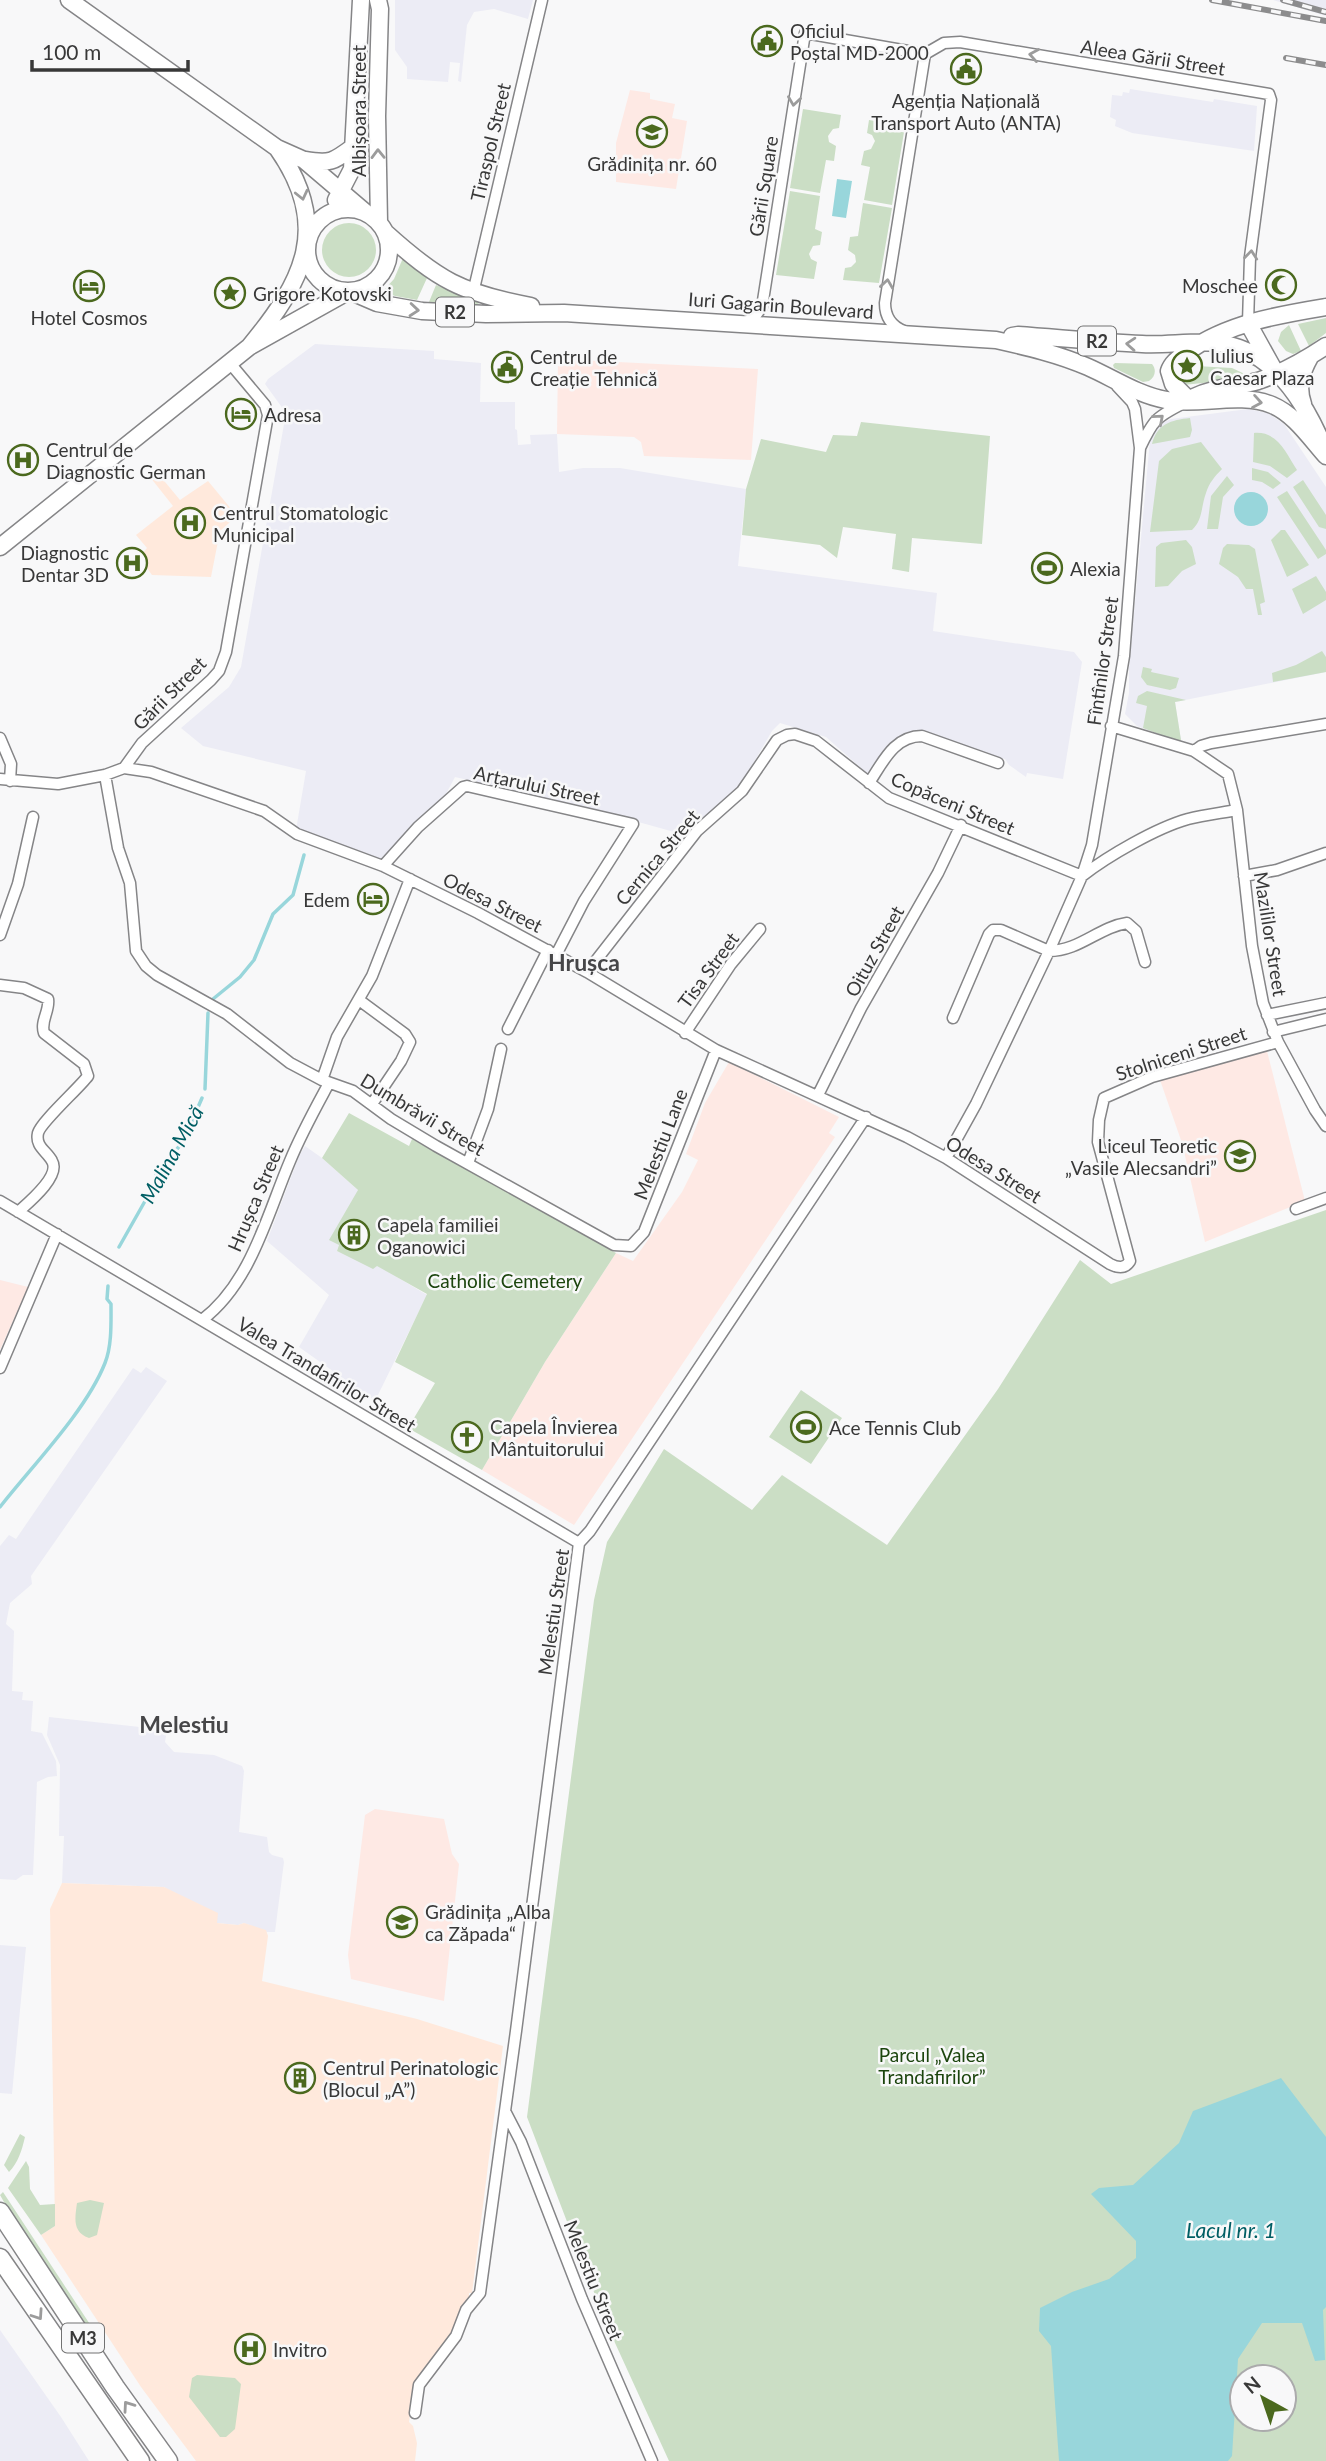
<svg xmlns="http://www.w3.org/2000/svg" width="1326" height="2461" font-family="Lato,sans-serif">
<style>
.built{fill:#ececf5}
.education{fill:#fee9e4}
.medical{fill:#ffe9dc}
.green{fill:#cbdec5;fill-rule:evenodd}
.water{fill:#98d6db}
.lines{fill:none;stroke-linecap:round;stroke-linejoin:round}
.stream{stroke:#98d6db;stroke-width:3.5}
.street-casing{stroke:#858587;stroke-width:13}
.primary-casing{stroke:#858587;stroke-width:19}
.highway-casing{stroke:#858587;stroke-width:21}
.street{stroke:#fff;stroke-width:10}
.primary{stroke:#fff;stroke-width:16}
.highway{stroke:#fff;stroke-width:18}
.rail-casing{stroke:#8c8c8d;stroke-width:6}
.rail{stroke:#f8f8f9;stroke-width:3.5;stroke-dasharray:10;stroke-linecap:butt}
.oneway{stroke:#9c9c9c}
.labels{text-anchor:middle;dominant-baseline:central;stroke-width:5;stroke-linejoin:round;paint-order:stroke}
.shield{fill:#f8f8f9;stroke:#727272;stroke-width:2}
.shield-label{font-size:18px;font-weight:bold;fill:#383838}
.poi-label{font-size:19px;fill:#383838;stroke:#f8f8f9;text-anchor:start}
.street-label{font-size:19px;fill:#383838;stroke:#f8f8f9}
.park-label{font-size:19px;fill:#1c450e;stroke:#f8f8f9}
.water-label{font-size:21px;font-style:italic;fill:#005e64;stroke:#f8f8f9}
.quarter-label{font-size:23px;font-weight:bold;fill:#464648;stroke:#f8f8f9}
</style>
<rect width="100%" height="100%" fill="#f8f8f9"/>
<!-- built -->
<path class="built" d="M395,0H533L528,19L494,9L474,12L467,25L461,82L458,81L460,63L450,62L448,82L407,79V67L395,50Z
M1273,0H1326V16Z
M1130,89L1213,102L1214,99L1257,106L1254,151L1132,133L1115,126L1116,120L1110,117L1112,95L1122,96L1123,92L1129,93Z
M315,344L434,351V359L481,363L480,402H515V429L517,430L518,445L531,444L530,435L557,434L559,472L583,468H620L746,489L738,566L937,593L933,631L1074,652L1082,662L1063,779L1027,773L1026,777L1009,765L1005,759L912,731L892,743L870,776L826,737L780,723L772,731L742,783L724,802L698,821L685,835L581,806L455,777L446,794L410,827L382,859L357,853L296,830L306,771L203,746L181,728L229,687L241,667L286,413L265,384L268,379Z
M1248,409L1268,413L1284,424L1326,487V672L1175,702L1181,740L1179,742L1137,726L1125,714L1129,693V668L1150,440L1160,424L1171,419Z
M305,1146L322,1158L358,1190L337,1251L377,1265L427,1295L375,1401L299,1347L329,1295L267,1241L299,1156Z
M146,1367L167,1381L31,1576L32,1584L10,1603L6,1624L14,1631L12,1691L23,1692L22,1700L33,1701L31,1731L42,1733L56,1761L57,1776L48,1777L37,1782L33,1875H23L16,1880L0,1879V1546L9,1535L16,1539L133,1368L141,1373Z
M49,1717L167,1730L165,1742L174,1752L214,1755L242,1766L244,1771L239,1832L267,1837L269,1852L272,1855L283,1858L284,1862L275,1932H267L244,1923L238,1925L217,1923L164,1887L62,1883L64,1836H59L60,1765L47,1735Z
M0,1945L26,1947L12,2094L0,2093Z
M0,2330L61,2417L89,2461H0Z"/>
<!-- education -->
<path class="education" d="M630,90L650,93V99L675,104L672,118L687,121L676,189L616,182V143Z
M558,359L758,369L751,460L644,456L641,442L634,437L557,434Z
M1267,1051L1305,1201L1205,1242L1182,1143L1160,1080Z
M729,1062L839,1117L829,1133L835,1137L574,1525L482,1470L545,1362L616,1253L633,1261L682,1192L698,1160L686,1154L705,1103Z
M0,1280L28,1287L0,1350Z
M375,1809L444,1819L452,1854L459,1864L444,2001L351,1979L348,1955L365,1815Z"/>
<!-- medical -->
<path class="medical" d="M156,471L180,500L208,481L237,516L220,531L211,577L152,575L139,557L147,548L136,535L173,506L150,477Z
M62,1883L164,1887L218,1913L217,1923L238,1925L244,1923L266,1930L268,1936L262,1981L417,2019L503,2046L472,2293H469V2297L461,2306L451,2336L414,2385L409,2422L413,2426L417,2443L415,2461H196L141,2387L41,2235L55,2226L50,1909Z"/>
<!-- green -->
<path class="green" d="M803,109L841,115L839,128L833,129L828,136L829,142L836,146L834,161L826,160L820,193L790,188Z
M869,120L905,126L892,205L864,200L870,167L861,165L864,151L871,149L875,141L872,135L867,133Z
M790,191L820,196L815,229L822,232L820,245L813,246L809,254L811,259L817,262L814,279L776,275Z
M863,203L892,208L879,283L843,280L845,268L851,267L856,262L855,255L848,250L850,237L858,236Z
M322 250a27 27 0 1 1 54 0a27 27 0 1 1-54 0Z
M403,258L427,278L417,300L395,296L383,291L394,279Z
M218,282L242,283L241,304L217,303Z
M436,285L476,301L480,305L475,307L429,302Z
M1326,318V333L1309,346L1298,324Z
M1289,325L1301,351L1293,354L1286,351L1278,341L1281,332Z
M1115,363L1152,364C1157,370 1155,377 1149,381L1143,382L1114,368L1113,365Z
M1178,365L1232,368L1249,376L1242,379L1183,385L1173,373Z
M1190,418L1192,430L1190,437L1152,444C1157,424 1171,420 1190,418Z
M861,422L990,436L982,544L912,538L909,572L892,569L896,534L843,527L837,558L820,545L742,535L746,489L761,439L826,452L833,435L857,436Z
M1254,433C1278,431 1286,453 1297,470L1287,478L1270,466L1253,462Z
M1201,442L1222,469C1215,476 1209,483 1206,493C1201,506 1203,520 1192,530L1150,532L1159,461L1172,449Z
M1252,468L1268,472L1281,483L1273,489L1262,482L1252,480Z
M1227,476L1234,485L1223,497L1218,529H1207L1211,496Z
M1303,480L1326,515V529L1319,527L1293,487Z
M1287,491L1326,550V554L1318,559L1277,497Z
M1281,530H1285L1309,565L1287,577L1271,540Z
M1186,540L1192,547L1196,564L1182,571L1168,586L1155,587L1156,547L1161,543Z
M1227,544L1249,545L1255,549L1265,602L1260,604L1262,615H1258L1253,589H1246L1238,577L1219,564L1223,548Z
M1316,576L1326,592V600L1303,614L1292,589Z
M1322,651L1326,657V672L1273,682L1272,673L1296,665Z
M1143,667L1152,669L1151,672L1179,678L1176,688L1170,690L1147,685L1141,677Z
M1147,691L1186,700L1175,702L1181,740L1179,742L1143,728L1147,706L1136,703L1138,696Z
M349,1113L409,1146L412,1139L616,1253L545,1362L482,1470L408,1428L435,1383L395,1362L427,1294L377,1266L373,1269L337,1251L339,1245L329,1240L358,1190L322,1158Z
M1326,1210V2461H669L605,2321L527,2117L594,1600L607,1542L664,1449L752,1510L782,1475L887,1545L998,1389L1080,1260L1111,1284ZM1242,2377H1284V2419H1242Z
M801,1390L842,1418L811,1464L769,1437Z
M20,2134L25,2137C22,2150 18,2163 9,2172L4,2165Z
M26,2161L29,2167L30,2189L40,2205L55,2204V2226L41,2235L8,2188Z
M3,2192L99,2338L95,2340L4,2202L0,2195Z
M90,2200L104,2203L97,2235L89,2238C72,2232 75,2218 77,2203Z
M197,2375L235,2378L241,2384L235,2429L226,2437H220L189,2397L192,2378Z"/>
<!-- water -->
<path class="water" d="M837,179L852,181L846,218L832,216Z
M1234 509a17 17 0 1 1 34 0a17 17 0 1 1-34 0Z
M1281,2078L1326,2137V2307L1323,2310L1325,2360L1315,2361L1302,2323H1262L1238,2359L1232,2456L1228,2461H1059L1051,2346L1039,2331L1040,2308L1072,2292L1109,2279L1136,2258V2241L1091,2194L1099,2188L1133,2185L1179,2143L1193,2111Z"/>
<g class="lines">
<!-- stream -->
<path class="stream" d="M213,999L240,977L254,960L273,914L293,895L304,855
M205,1089L208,1013
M119,1247L153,1187L157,1172L183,1142L202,1098
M0,1507C33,1465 86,1411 105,1363C112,1346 111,1322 111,1304L107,1299L108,1286"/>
<!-- street casing -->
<g class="street-casing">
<path id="street" d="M473,293L542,0
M745,322L753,319L762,307L805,33L925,54L944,43L960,42L1269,94L1271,100L1250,257L1248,323
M904,331C891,326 885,317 885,303L925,54
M1140,448C1153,420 1156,417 1184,403
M1111,726L1194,751L1228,774L1237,810L1252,946L1263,1003L1278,1042L1315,1110L1326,1126
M0,738L11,764L10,781
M1194,751L1201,746L1211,743L1326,724
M124,768L142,743L211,680L219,671L226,652L268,415L265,405L229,362
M105,775L118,848L130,883L136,951L146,966L157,975L227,1014L290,1063L322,1080L353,1091L391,1119L436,1146L614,1245L631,1246L644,1232L716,1050
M0,779L58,784L105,775L124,768L151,772L264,811L297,834L383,866L478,913L587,972L716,1050L907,1137L946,1158L1110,1264C1118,1268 1125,1269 1130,1261L1098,1142L1099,1120L1104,1098L1152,1077L1278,1042
M869,783C883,762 894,736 922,736L998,763
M383,866L418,827L463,787L467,786L633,824L584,901L556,955
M1244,876L1277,870L1326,853
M0,935L18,884L33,817
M587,972L697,831L742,791L777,740L787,735L795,734L816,741L889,798L1082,876C1108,856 1156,828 1188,819C1204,815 1221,813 1237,810
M0,985L24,988L48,999C50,1011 40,1021 44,1033L84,1064L88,1076C79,1088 41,1122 38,1133C35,1147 47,1151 52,1161C61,1176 28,1203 18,1212
M359,1000L405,1034L410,1042L401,1061L372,1104
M1267,1015L1326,1003
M953,1018L989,934L993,930H1001L1049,951C1079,951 1099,927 1127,923L1136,931L1145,962
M508,1029L548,950
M1273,1032L1326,1019
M685,1033L731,964L760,929
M322,1080L337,1037L372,976L410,879
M818,1095L861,1008L938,873L961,825
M946,1158L976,1104L1049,951L1082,876L1092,845L1124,656L1140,448L1135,409L1132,402L1117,386
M468,1163L488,1109L501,1049
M0,1201L579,1543
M1296,1209L1326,1198
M202,1320C251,1283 267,1215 290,1161C301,1134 315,1109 329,1083
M0,1368L57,1234
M506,2113L521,2142L582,2299L652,2461
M415,2413L419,2385L456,2336L466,2310L480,2293L516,2031L579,1543L590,1531L866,1117"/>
</g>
<!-- primary casing -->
<g class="primary-casing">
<path id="primary" d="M69,0L277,148L304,160L365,212
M378,0L380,9L377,116L379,222
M305,160C330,164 333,162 353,147
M336,200L352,169L361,0
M307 250a41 41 0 1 1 82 0a41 41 0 1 1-82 0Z
M386,233C438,280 461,293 531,306
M1248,323L1273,368
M1012,336L1018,335C1060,338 1101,342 1142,344C1172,346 1210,337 1239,348C1281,363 1308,409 1324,448
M249,347L349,291L377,303L422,311L486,314L564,313L996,340C1027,347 1058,354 1088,367C1113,378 1138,395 1166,400C1200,406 1239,392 1272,405C1294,414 1310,438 1326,456
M1194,397C1214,387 1236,387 1258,381C1282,373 1305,360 1326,346
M1189,400L1173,384L1169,371C1172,362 1179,358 1187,352C1228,323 1278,315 1326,307
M1303,404C1297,387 1301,373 1310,357
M0,547L249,347C304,281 332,226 277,148"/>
</g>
<!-- highway casing -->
<g class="highway-casing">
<path id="highway" d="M0,2212L115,2387L168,2461
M0,2258L140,2461"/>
</g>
<!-- street -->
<use href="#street" class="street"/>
<!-- primary -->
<use href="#primary" class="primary"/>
<!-- highway -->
<use href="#highway" class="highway"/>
<!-- rail casing -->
<g class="rail-casing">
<path id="rail" d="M1212,0L1326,21
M1283,0L1326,12
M1286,58L1326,65"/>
</g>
<!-- rail -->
<use href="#rail" class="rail"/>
</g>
<!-- one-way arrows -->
<defs><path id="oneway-chevron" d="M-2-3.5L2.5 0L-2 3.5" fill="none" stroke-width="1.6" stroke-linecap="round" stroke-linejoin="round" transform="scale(1.75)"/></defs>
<g class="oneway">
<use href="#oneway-chevron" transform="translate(1034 55) rotate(-170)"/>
<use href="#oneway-chevron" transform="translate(794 101) rotate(98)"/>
<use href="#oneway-chevron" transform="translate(378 154) rotate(-91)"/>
<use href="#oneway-chevron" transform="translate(302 195) rotate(77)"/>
<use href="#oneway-chevron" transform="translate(1251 255) rotate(-84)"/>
<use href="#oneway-chevron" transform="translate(887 284) rotate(-82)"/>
<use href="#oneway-chevron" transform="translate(414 310) rotate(5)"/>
<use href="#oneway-chevron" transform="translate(1131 344) rotate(-176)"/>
<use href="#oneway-chevron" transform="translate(1257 402) rotate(10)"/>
<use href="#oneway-chevron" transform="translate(1159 419) rotate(-41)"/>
<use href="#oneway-chevron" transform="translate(38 2315) rotate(56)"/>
<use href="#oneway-chevron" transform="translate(128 2406) rotate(-125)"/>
</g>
<!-- icons -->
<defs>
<g id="civic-ring" transform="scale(1.575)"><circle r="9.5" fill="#f8f8f9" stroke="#4b691e" stroke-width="1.5"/><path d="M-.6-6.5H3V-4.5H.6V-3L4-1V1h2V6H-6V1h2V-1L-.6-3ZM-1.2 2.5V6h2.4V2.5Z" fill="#4b691e"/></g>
<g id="school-ring" transform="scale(1.575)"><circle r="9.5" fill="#f8f8f9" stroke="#4b691e" stroke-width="1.5"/><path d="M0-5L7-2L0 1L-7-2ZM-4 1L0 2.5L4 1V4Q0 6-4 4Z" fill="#4b691e"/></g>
<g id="mosque-ring" transform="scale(1.575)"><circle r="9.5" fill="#f8f8f9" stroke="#4b691e" stroke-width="1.5"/><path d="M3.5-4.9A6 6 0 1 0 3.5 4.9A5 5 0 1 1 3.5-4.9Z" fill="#4b691e"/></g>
<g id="hotel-ring" transform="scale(1.575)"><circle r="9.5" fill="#f8f8f9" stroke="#4b691e" stroke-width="1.5"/><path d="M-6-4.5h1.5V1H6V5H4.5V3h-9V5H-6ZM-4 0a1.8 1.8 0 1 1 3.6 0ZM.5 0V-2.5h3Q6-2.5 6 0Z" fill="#4b691e"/></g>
<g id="sight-ring" transform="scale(1.575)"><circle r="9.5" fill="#f8f8f9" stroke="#4b691e" stroke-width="1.5"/><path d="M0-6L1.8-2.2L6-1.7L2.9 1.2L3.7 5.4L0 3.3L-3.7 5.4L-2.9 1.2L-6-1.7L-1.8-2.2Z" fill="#4b691e"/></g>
<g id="hospital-ring" transform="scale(1.575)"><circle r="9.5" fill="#f8f8f9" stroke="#4b691e" stroke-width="1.5"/><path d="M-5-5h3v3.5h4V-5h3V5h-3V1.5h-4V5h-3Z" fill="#4b691e"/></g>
<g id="stadium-ring" transform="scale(1.575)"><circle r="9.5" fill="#f8f8f9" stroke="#4b691e" stroke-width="1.5"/><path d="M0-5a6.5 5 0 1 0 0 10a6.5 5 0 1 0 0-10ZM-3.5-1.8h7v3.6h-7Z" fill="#4b691e"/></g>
<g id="building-ring" transform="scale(1.575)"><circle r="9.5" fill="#f8f8f9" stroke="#4b691e" stroke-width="1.5"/><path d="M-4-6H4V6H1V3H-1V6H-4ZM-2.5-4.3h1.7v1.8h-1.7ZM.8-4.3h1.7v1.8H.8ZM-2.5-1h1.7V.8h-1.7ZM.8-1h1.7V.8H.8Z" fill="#4b691e"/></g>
<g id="church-ring" transform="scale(1.575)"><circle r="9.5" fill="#f8f8f9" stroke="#4b691e" stroke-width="1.5"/><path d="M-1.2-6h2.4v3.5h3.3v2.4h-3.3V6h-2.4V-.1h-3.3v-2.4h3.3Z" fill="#4b691e"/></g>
</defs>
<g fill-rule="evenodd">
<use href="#civic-ring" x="767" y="41"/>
<use href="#civic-ring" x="966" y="69"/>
<use href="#school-ring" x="652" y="132"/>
<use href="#mosque-ring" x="1281" y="285"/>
<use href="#hotel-ring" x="89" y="286"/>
<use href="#sight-ring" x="230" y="293"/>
<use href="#sight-ring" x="1187" y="366"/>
<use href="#civic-ring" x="507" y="367"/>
<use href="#hotel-ring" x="241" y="414"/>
<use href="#hospital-ring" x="23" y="460"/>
<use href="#hospital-ring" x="190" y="523"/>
<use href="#hospital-ring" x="132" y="563"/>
<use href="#stadium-ring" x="1047" y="568"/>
<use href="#hotel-ring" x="373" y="899"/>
<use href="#school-ring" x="1240" y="1156"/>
<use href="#building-ring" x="354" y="1235"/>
<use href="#stadium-ring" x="806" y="1427"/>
<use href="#church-ring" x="467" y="1437"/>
<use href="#school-ring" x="402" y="1922"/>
<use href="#building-ring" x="300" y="2078"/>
<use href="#hospital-ring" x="250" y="2349"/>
</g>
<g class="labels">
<!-- shield labels -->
<g class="shield">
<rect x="436" y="297.5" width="38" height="29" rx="5"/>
<rect x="1078" y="326.5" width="38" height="29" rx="5"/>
<rect x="62" y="2323.5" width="42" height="29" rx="5"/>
</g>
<g class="shield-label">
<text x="455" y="312">R2</text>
<text x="1097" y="341">R2</text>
<text x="83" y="2338">M3</text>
</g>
<!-- poi labels -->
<g class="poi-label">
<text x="790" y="30">Oficiul<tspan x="790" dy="22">Poștal MD-2000</tspan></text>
<text x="966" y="100" text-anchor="middle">Agenția Națională<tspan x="966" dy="22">Transport Auto (ANTA)</tspan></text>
<text x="652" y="163" text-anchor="middle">Grădinița nr. 60</text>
<text x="1258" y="285" text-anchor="end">Moschee</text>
<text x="253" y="293">Grigore Kotovski</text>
<text x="89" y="317" text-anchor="middle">Hotel Cosmos</text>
<text x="1210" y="355">Iulius<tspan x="1210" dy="22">Caesar Plaza</tspan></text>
<text x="530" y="356">Centrul de<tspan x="530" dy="22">Creație Tehnică</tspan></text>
<text x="264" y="414">Adresa</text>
<text x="46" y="449">Centrul de<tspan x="46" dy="22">Diagnostic German</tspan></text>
<text x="213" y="512">Centrul Stomatologic<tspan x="213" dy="22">Municipal</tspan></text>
<text x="109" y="552" text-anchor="end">Diagnostic<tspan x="109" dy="22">Dentar 3D</tspan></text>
<text x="1070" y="568">Alexia</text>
<text x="350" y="899" text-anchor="end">Edem</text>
<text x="1217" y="1145" text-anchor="end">Liceul Teoretic<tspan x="1217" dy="22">„Vasile Alecsandri”</tspan></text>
<text x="377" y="1224">Capela familiei<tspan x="377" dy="22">Oganowici</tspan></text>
<text x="490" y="1426">Capela Învierea<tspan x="490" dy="22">Mântuitorului</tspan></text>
<text x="829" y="1427">Ace Tennis Club</text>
<text x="425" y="1911">Grădinița „Alba<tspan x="425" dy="22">ca Zăpada“</tspan></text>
<text x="323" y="2067">Centrul Perinatologic<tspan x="323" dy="22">(Blocul „A”)</tspan></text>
<text x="273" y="2349">Invitro</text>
</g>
<!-- street labels -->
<g class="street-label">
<text transform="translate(1153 57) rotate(9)">Aleea Gării Street</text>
<text transform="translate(358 111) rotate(-90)">Albișoara Street</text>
<text transform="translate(490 142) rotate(-77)">Tiraspol Street</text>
<text transform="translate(763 186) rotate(-81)">Gării Square</text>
<text transform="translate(781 305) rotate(4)">Iuri Gagarin Boulevard</text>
<text transform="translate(1102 661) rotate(-82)">Fîntînilor Street</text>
<text transform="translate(169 693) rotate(-45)">Gării Street</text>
<text transform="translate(537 785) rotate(12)">Arțarului Street</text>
<text transform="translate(953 803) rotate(23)">Copăceni Street</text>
<text transform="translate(657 857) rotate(-50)">Cernica Street</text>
<text transform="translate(493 902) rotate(27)">Odesa Street</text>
<text transform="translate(1271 934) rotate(81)">Mazililor Street</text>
<text transform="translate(874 951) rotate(-61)">Oituz Street</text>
<text transform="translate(708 970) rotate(-54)">Tisa Street</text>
<text transform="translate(1181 1053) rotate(-18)">Stolniceni Street</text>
<text transform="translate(423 1114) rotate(31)">Dumbrăvii Street</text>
<text transform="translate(660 1144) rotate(-69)">Melestiu Lane</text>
<text transform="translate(994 1169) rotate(32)">Odesa Street</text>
<text transform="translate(255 1198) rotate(-67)">Hrușca Street</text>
<text transform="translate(327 1374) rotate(31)">Valea Trandafirilor Street</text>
<text transform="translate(553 1612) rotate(-82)">Melestiu Street</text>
<text transform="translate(594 2280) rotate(68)">Melestiu Street</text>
</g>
<!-- park labels -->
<g class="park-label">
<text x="505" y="1280">Catholic Cemetery</text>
<text x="932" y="2054">Parcul „Valea<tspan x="932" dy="22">Trandafirilor”</tspan></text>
</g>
<!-- water labels -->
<g class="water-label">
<text transform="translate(171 1154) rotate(-61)">Malina Mică</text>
<text x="1231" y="2229">Lacul nr. 1</text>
</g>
<!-- quarter labels -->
<g class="quarter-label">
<text x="584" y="962">Hrușca</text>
<text x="184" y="1724">Melestiu</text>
</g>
</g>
<!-- north arrow -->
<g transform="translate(1263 2398) rotate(320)"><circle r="33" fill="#f8f8f9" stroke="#ababac" stroke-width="2"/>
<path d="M0-5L12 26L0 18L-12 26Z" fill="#4b691e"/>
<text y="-10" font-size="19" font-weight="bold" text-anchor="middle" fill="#383838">N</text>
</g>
<!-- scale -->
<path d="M32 60v10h156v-10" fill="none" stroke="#383838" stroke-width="3.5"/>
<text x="42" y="60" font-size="21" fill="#383838" stroke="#f8f8f9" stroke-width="5" paint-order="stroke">100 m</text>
</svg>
